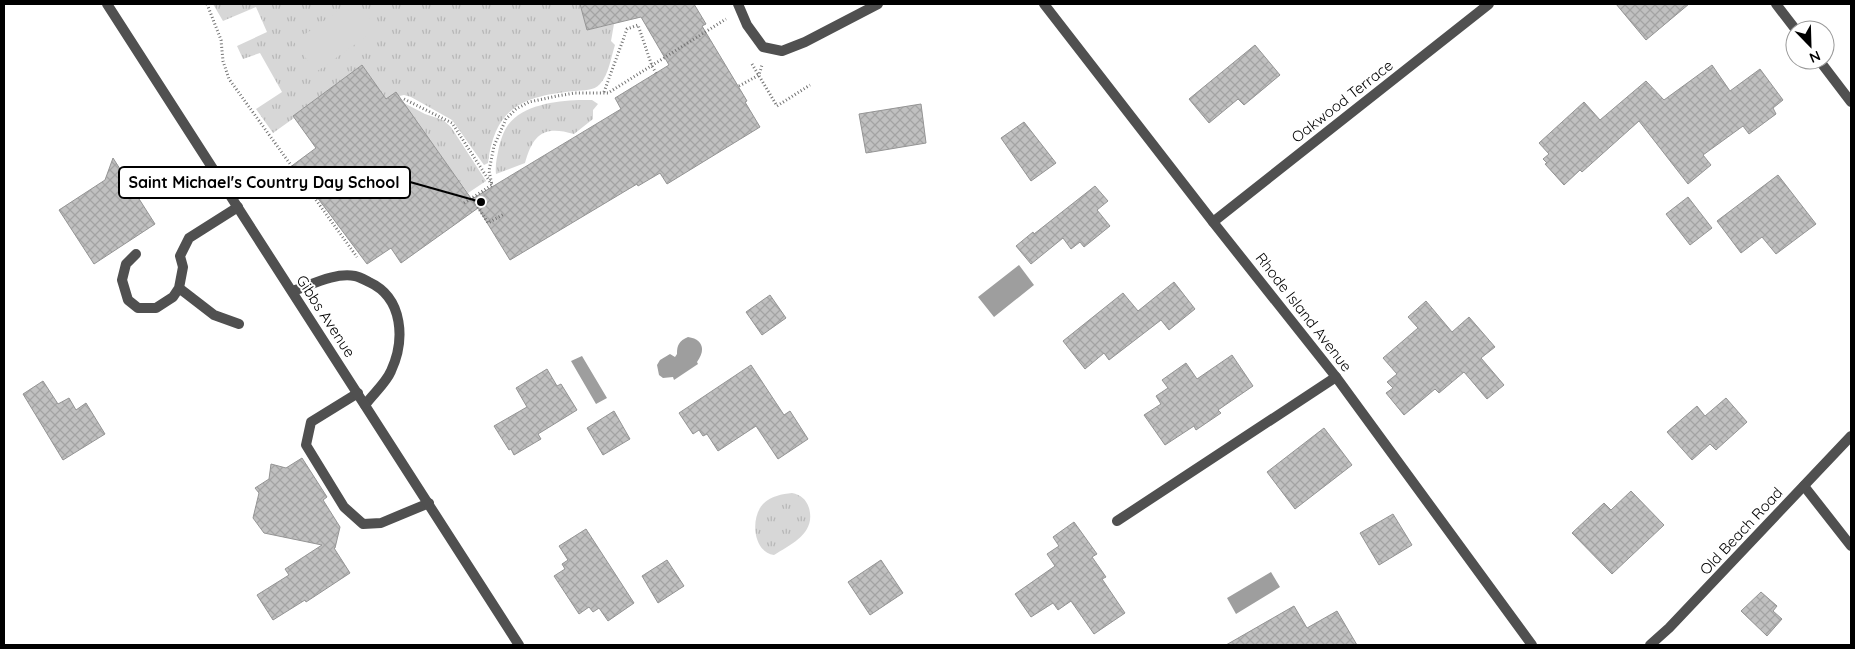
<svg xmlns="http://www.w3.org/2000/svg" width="1855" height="649" font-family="Quicksand,sans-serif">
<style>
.grass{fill:url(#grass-tufts)}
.pitch{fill:#d7d7d7}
.water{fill:#9e9e9e}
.building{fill:url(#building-cross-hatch);stroke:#949494}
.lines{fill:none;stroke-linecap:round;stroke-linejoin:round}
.path{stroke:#727272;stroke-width:3;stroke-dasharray:1 2.5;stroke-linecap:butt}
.service{stroke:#505050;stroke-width:10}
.minor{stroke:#505050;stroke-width:10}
.tertiary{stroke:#505050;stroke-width:10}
.labels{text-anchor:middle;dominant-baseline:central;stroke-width:4;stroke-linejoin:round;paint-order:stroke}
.street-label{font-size:15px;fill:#000;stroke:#fff}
.leader{fill:none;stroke:#000;stroke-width:2}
.callout-dot{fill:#000;stroke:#fff;stroke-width:2}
.callout{fill:#fff;stroke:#000;stroke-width:2}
.callout-label{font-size:16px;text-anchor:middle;font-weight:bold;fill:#000}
</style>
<defs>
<pattern id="grass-tufts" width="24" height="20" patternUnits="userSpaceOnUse" patternTransform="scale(1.25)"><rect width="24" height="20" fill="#d7d7d7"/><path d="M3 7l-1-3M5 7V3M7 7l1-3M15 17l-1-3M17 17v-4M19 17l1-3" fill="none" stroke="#b7b7b7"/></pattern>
<pattern id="building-cross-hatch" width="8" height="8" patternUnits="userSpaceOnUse" patternTransform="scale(1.25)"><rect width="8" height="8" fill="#c0c0c0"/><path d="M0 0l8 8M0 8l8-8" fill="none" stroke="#a3a3a3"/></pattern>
</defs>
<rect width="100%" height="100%" fill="#fff"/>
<!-- grass -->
<path class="grass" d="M213,4H580L587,30L614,24L611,41L615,45C611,57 609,74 600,84C594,91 583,90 575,91C523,96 495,107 488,163L484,165L452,120L411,97L404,95L386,99L362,65L293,116L294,118L273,133L256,109L282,92L260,53L243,59L237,46L267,32L256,7L223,21Z
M579,100H592L598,104L593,110V119L574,134C544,125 533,134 525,163L496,174C495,165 497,157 499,147C501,140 503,132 508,125C523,105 555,101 579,100Z
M402,102L425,114L443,120L451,127L486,181L468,193Z
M792,493C801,495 806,499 809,508C816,533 792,544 774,555C753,552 750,518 763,504C771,496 782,494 792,493Z"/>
<!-- pitch -->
<path class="pitch" d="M348,4H359L377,29L316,72L294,42Z"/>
<!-- water -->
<path class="water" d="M1019,265L1034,285L994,317L978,297Z
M688,337C703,339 706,350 697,362L698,364L674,380L673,377L663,378L659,375L657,365L660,360L670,354L675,357L677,354C677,345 679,341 688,337Z
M582,356L607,398L596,404L571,361Z
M1271,572L1280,587L1236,614L1227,598Z"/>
<!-- building -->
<path class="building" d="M580,4H694L706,24L702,26L747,101L745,102L760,127L667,184L660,173L638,186L637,184L510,260L478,208L401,263L391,248L367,264L293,165L316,148L293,116L362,65L386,99L396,92L475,204L472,199L621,109L615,98L669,65L641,17L587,30Z
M1616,4H1689L1646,40Z
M1255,45L1280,75L1244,105L1238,99L1209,123L1189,99Z
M1712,65L1730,91L1760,69L1783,100L1773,108L1776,114L1749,134L1743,126L1703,155L1711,165L1688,184L1639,121L1582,172L1580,170L1564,185L1545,164L1547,163L1543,159L1549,154L1539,143L1584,102L1600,120L1646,81L1664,100Z
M921,104L926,143L866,153L859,114Z
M1024,122L1056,163L1031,181L1001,138Z
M113,158L155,224L94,264L59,210L105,180Z
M1778,175L1816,224L1776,254L1762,237L1741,253L1717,221Z
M1095,186L1108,201L1097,210L1110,226L1084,247L1080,242L1071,249L1063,238L1031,264L1016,246L1033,232L1034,234Z
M1688,197L1712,228L1690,245L1666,214Z
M1174,282L1195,309L1169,330L1161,320L1109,360L1104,353L1085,369L1063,341L1123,293L1138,311Z
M770,295L786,318L762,335L746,312Z
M1426,301L1452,332L1469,317L1495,347L1481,358L1504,385L1487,399L1464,372L1439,393L1435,389L1404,415L1386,393L1393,388L1387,382L1397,374L1383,358L1418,328L1408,317Z
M1232,355L1253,386L1218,410L1221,413L1196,430L1194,426L1165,445L1144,415L1161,404L1156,396L1168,388L1162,380L1186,363L1197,379Z
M751,365L784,415L790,411L808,439L778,459L756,426L718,451L707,434L703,436L699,430L693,434L679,413Z
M547,369L557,386L561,384L577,410L538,434L541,439L514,455L511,449L509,450L494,426L527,407L516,388Z
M43,381L58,404L69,398L76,410L86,403L105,434L63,460L23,394Z
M1726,398L1747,422L1716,450L1710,444L1692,460L1667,432L1697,406L1705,416Z
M614,411L630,439L603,455L587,428Z
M1324,428L1352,465L1295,509L1267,472Z
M302,458L327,497L323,500L340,527L335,548H334L350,573L306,602L305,600L273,620L257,595L289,575L285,569L322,545L264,533L253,518L259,493L255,488L269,479L271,464L286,468Z
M1631,491L1664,525L1612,574L1572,533L1604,503L1611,510Z
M1393,514L1412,545L1379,565L1360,533Z
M1074,522L1097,554L1092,557L1106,577L1102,579L1125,613L1094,634L1071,601L1058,610L1053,603L1031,617L1015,594L1055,566L1047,554L1059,546L1053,537Z
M586,529L634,603L608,621L599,608L593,612L589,607L579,614L554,576L565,569L562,564L568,560L559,546Z
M667,560L684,586L658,603L642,576Z
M881,560L903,593L870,615L848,582Z
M1761,592L1777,606L1773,611L1782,619L1767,636L1741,611Z
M1294,606L1307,628L1337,611L1357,645H1226Z"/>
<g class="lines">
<!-- path -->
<path class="path" d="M207,4L221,40L223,61L229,79L357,257
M752,64L777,106L810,85
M739,86L759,75L762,65
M604,92L627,29L638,25L652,66L656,73
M404,99L452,123L492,185L489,171L494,146L506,119L516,109L529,102L557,96L575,93H608L726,19
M472,198L488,223L504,214
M464,203L492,185"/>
<!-- service -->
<path class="service" d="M738,4L747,25L763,47L782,51L805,42L878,4
M238,207L189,238L180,256L183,267L179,288L214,315L239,324
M136,254L126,264L122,280L128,300L138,308H156L173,297L179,288
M293,291C311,285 335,272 355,276C360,277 365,280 369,282C404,298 405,341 391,371C386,383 373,394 365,405
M358,393L311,422L306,445L344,507L363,524L381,523L429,503
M1804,486L1851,546
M1117,521L1336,377"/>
<!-- minor -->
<path class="minor" d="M107,4L519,645
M1776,4L1796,30
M1819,60L1851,102
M1213,222L1489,4"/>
<!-- tertiary -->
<path class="tertiary" d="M1044,4L1213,222L1336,377L1532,645
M1650,645L1669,628L1851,436"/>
</g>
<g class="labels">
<!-- street labels -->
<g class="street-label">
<text transform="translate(1342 101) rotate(-38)">Oakwood Terrace</text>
<text transform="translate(1304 312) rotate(52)">Rhode Island Avenue</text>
<text transform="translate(326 316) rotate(57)">Gibbs Avenue</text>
<text transform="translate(1741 531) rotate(-47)">Old Beach Road</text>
</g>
</g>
<!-- callouts -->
<path class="leader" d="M481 202L410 182"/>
<circle class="callout-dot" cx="481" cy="202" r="5"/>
<rect class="callout" x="119" y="167" width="291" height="31" rx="5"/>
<g class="callout-label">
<text x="264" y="188">Saint Michael's Country Day School</text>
</g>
<!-- border -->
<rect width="1855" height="649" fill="none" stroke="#000000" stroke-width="10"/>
<!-- north arrow -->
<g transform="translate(1810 45) rotate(157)"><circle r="24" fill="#ffffff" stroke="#999999"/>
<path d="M0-4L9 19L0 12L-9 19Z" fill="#000000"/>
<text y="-8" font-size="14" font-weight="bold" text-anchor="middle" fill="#000000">N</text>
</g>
</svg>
